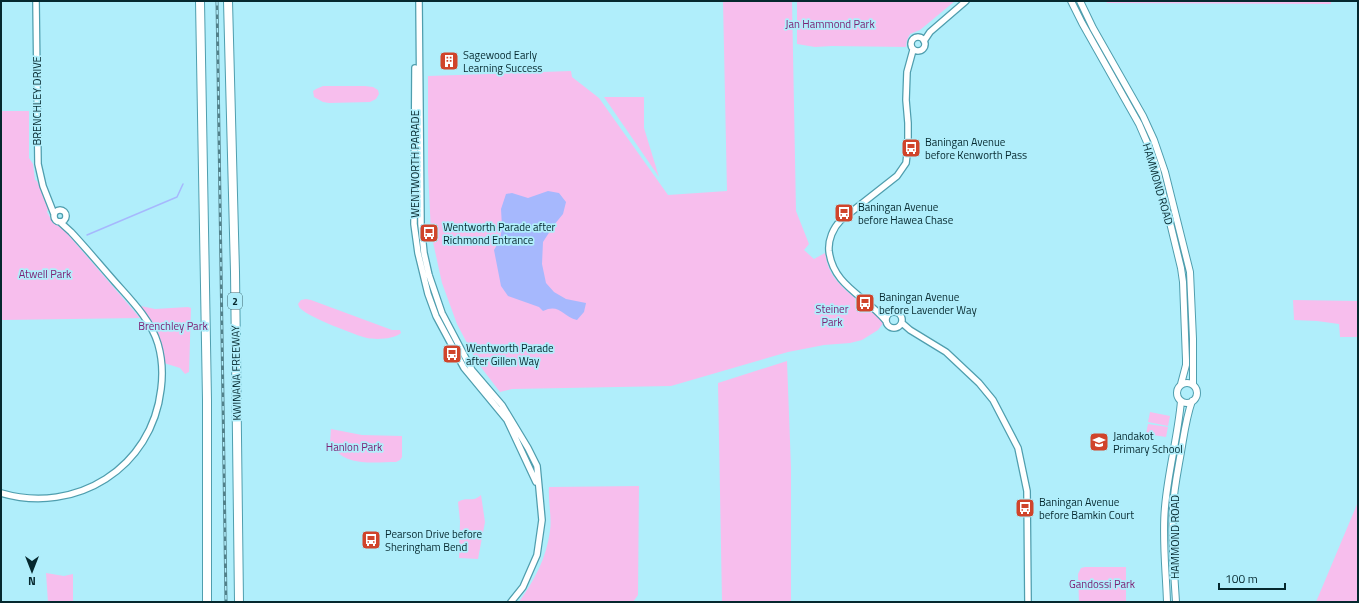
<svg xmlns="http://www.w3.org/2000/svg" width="1359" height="603" font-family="'Titillium Web',sans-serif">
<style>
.green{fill:#f7beed}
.water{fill:#a6b8fd}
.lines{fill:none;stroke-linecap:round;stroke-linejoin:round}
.stream{stroke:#a6b8fd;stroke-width:1.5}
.tertiary-casing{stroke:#4f9eae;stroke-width:8}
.secondary-casing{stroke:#4f9eae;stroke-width:8}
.motorway-casing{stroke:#4f9eae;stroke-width:10}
.tertiary{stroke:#fff;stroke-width:5.5}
.secondary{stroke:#fff;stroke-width:6}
.motorway{stroke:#fff;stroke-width:8}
.rail-casing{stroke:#51818a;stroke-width:3}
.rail{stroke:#b0eefb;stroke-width:1.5;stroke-dasharray:4.5;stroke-linecap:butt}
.labels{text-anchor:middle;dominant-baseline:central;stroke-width:3.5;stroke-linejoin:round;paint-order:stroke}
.shield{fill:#b0eefb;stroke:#38636c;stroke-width:1}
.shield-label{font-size:10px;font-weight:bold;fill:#05282e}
.park-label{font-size:11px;fill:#7d2274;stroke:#b0eefb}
.poi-label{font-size:11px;fill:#05282e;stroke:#b0eefb;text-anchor:start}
.street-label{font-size:11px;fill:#05282e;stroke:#b0eefb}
</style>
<rect width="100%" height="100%" fill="#b0eefb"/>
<!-- green -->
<path class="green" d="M723,1H792L796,211L809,244L804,250L814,259L825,253C826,258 827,263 829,268C836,287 867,307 883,318L884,322L878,330L862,340L850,343L824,345L788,352L671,386L512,389L500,392L477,362L457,324L442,283L431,233L428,170V76L571,71L572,77L599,98L668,195L727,191Z
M797,1H955L920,30L910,34L907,40L906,47L832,46L815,47L797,44Z
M1106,1H1331V4L1107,3Z
M323,86H365L373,87L378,90L379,94L376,99L370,102L329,103L323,102L314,97L313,91L316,89Z
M604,97H644V128L659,177Z
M1,111H29V158L33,164L35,180L37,181L48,209L47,212L53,223L60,227L65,231L140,318L1,320Z
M306,299L311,300L392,330H400L401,333C394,339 377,340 367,338C355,335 309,317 301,309C299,308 299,306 298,304L301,300Z
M1293,300L1358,301V337H1340L1339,324L1317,321L1294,320Z
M141,306L155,309L188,307L191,308L189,372L185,374L180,368L164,363L158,335L150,320L142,310Z
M787,361L791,468V602H722L718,383Z
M1150,412L1170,416L1168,426L1148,422Z
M1148,424L1168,427L1166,437L1146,434Z
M331,429L362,435L402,436V457L400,460L396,462C374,462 346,467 332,446L330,443Z
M639,486L638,595L633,602H519C535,579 546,559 550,531C552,517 548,502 549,487Z
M481,495L485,522L478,559L459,558L460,521L458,502C466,496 473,503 481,495Z
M1358,502V602H1316Z
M1085,567H1126V602H1079L1078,574L1081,568Z
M46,573L64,576L73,574V602H48Z"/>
<!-- water -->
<path class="water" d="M548,191L559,193L566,202L563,214L554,225L543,242L542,264L546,283L554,292L566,299L586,303L584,312L577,320C562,316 559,303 543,311L539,307L508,296L501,286L494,250L500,240L502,227L501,209L506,194L512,193L528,198Z"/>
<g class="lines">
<!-- stream -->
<path class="stream" d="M87,235L177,197L183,184"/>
<!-- tertiary casing -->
<g class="tertiary-casing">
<path id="tertiary" d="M36,1L38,164L43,186L54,214
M419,1L421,224L424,253L429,275L442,313L472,370L502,405L528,448L537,466L542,520L537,555L523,587L511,602
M911 44a7 7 0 1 1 14 0a7 7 0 1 1-14 0Z
M924,41L930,32L966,1
M415,68L414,224L418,253L428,294L436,316L464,368L507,420L536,482
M54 216a6 6 0 1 1 12 0a6 6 0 1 1-12 0Z
M886 320a8 8 0 1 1 16 0a8 8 0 1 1-16 0Z
M886,321C866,296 833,286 829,251C828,240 833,228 841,220L897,176L906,163L908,146V123L906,100L907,72L913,50
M902,323L910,330L946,352L979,383L993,400L1018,448L1027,491L1028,602
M1,493C76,515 152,468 161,389C163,374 162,358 158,344C151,320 131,300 115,282C100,265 86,248 71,232L60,222"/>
</g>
<!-- secondary casing -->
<g class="secondary-casing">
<path id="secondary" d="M1071,1L1082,23L1139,124L1149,147L1157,169L1181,268L1183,282L1186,360V365L1181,384
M1080,1L1093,28L1143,116L1154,140L1165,172L1190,272L1193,339V385
M1177 393a10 10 0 1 1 20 0a10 10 0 1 1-20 0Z
M1167,602C1166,571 1162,538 1165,507C1168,471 1178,436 1181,401
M1176,602C1174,570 1171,538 1173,507C1174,488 1178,470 1181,452C1184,435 1186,418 1192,401"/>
</g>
<!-- motorway casing -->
<g class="motorway-casing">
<path id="motorway" d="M200,1L207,400V602
M228,1L235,272L239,602"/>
</g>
<!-- tertiary -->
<use href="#tertiary" class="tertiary"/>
<!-- secondary -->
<use href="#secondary" class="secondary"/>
<!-- motorway -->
<use href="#motorway" class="motorway"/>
<!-- rail casing -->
<g class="rail-casing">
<path id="rail" d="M217,1L226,602"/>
</g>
<!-- rail -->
<use href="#rail" class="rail"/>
</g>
<!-- icons -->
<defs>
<g id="building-square" transform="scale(1)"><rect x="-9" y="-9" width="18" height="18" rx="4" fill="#d0442b" stroke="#b0eefb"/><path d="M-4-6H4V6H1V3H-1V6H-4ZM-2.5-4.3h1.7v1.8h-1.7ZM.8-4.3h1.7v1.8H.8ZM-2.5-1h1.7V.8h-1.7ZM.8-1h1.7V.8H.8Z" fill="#fff"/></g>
<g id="bus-square" transform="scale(1)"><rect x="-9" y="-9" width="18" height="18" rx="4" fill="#d0442b" stroke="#b0eefb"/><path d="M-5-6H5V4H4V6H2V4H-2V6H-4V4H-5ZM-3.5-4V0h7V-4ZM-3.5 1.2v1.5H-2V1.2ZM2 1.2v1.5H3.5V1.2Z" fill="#fff"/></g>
<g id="school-square" transform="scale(1)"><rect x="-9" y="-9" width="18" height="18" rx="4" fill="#d0442b" stroke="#b0eefb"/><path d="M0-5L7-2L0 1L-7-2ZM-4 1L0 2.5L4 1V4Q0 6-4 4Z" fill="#fff"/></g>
</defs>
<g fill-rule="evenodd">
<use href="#building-square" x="449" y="61"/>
<use href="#bus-square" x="911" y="148"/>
<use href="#bus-square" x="844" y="213"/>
<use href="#bus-square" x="429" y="233"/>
<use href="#bus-square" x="865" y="303"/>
<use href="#bus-square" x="452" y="354"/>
<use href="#school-square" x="1099" y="442"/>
<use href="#bus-square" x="1025" y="508"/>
<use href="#bus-square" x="371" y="540"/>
</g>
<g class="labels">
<!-- shield labels -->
<rect class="shield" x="228" y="293" width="14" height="16" rx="3"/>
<g class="shield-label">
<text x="235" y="301">2</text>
</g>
<!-- park labels -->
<g class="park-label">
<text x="830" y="24">Jan Hammond Park</text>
<text x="45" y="274">Atwell Park</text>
<text x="832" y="309">Steiner<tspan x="832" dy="13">Park</tspan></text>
<text x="173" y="326">Brenchley Park</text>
<text x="354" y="447">Hanlon Park</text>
<text x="1102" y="584">Gandossi Park</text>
</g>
<!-- poi labels -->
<g class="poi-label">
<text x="463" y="55">Sagewood Early<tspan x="463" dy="13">Learning Success</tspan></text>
<text x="925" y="142">Baningan Avenue<tspan x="925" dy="13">before Kenworth Pass</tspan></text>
<text x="858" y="207">Baningan Avenue<tspan x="858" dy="13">before Hawea Chase</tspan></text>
<text x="443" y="227">Wentworth Parade after<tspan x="443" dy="13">Richmond Entrance</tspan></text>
<text x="879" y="297">Baningan Avenue<tspan x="879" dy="13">before Lavender Way</tspan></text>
<text x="466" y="348">Wentworth Parade<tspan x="466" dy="13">after Gillen Way</tspan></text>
<text x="1113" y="436">Jandakot<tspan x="1113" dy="13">Primary School</tspan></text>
<text x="1039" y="502">Baningan Avenue<tspan x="1039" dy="13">before Bamkin Court</tspan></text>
<text x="385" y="534">Pearson Drive before<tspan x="385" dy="13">Sheringham Bend</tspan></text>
</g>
<!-- street labels -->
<g class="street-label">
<text transform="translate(37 101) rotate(-90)">BRENCHLEY DRIVE</text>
<text transform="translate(415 164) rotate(-90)">WENTWORTH PARADE</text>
<text transform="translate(1158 184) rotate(74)">HAMMOND ROAD</text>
<text transform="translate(236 373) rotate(-91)">KWINANA FREEWAY</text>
<text transform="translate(1175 537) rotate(-90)">HAMMOND ROAD</text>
</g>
</g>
<!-- border -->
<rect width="1359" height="603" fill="none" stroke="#05282e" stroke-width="4"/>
<!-- north arrow -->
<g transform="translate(32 571) rotate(180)" stroke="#b0eefb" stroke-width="3" paint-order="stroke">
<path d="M0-3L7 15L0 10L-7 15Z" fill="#05282e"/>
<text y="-6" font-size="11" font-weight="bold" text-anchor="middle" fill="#05282e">N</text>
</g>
<!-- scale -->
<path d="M1219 583v6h66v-6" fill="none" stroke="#05282e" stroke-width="2"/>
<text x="1225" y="583" font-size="12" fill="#05282e" stroke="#b0eefb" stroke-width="3" paint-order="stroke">100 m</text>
</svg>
